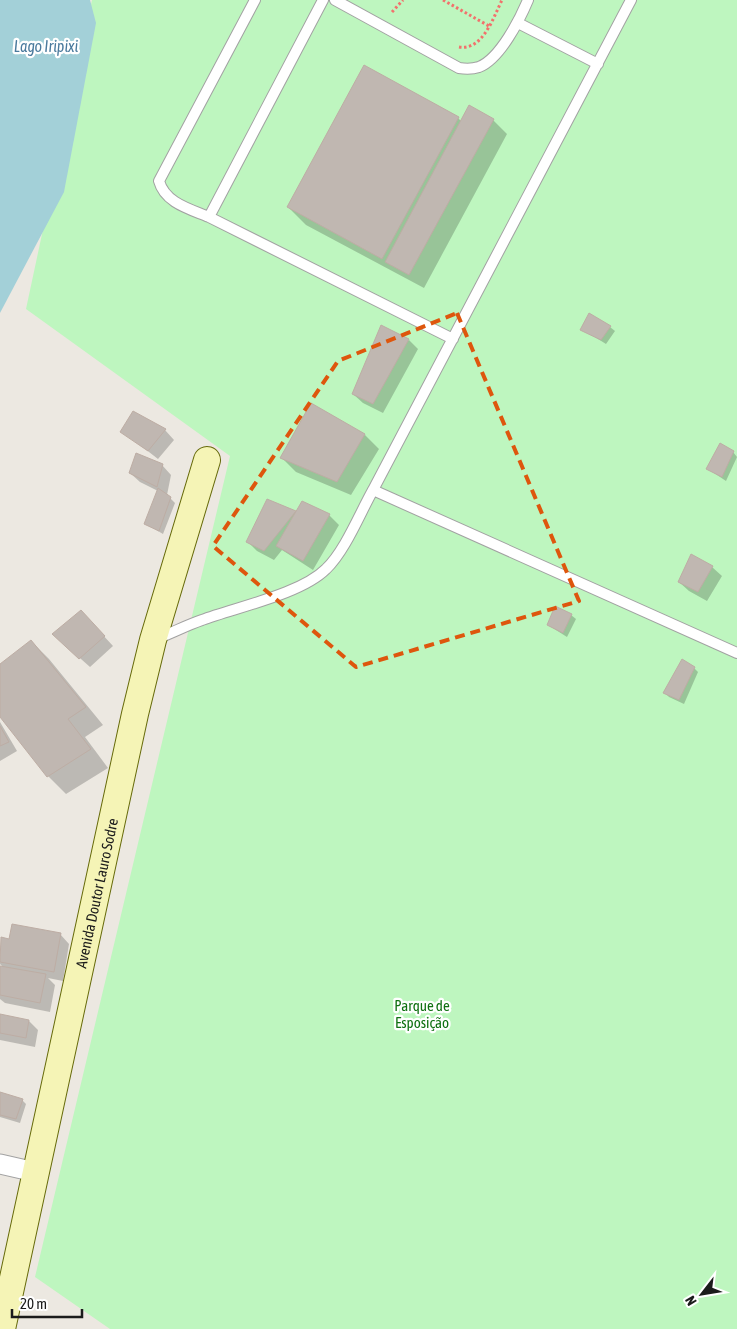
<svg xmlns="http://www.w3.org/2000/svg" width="737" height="1329" font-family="'Asap Condensed',sans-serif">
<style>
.park{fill:#bef6bf}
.water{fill:#a3d0d8}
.shadow{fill:#0003}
.building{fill:#c0b7b1;stroke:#bdada4}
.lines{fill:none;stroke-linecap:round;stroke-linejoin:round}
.lane-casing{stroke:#a2a2a2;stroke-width:12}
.street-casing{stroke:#a2a2a2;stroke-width:21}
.secondary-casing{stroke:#666a0a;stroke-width:28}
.path{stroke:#f2716c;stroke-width:3;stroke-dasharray:2.5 2.5;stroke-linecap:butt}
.lane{stroke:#fff;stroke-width:10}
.street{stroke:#fff;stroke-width:19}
.secondary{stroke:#f5f4b6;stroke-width:26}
.marked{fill:none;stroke:#de560d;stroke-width:4;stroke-dasharray:10 6;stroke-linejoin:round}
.labels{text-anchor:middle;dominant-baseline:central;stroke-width:4.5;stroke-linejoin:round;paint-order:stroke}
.street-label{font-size:15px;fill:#1b1b1b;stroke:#fff}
.park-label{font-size:15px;fill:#107112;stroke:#fff}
.water-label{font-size:16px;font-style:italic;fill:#4a7a9d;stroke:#fff}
</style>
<rect width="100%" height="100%" fill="#ece8e1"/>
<!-- park -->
<path class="park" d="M92,0H737V1329H110L35,1277L230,456L26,309Z"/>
<!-- water -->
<path class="water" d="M0,0H90L96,23L64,192L0,313Z"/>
<!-- shadow -->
<path class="shadow" d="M458,118L462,122L493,120L507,134L424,288L306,225L288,207Z
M610,327L615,331L606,344L582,329Z
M409,340L418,349L383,413L363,403L353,394Z
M134,413L165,430L174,440L158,459L122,431Z
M365,435L379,449L351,495L296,472L282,458Z
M733,452L737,457L726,481L708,469Z
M162,465L171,475L167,495L175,503L163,534L146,524L158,491L140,482L130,473Z
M268,501L297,513L303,503L329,515L339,525L313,570L282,550L274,560L257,551L247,541Z
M712,567L722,576L707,601L689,591L679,582Z
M571,615L576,619L567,637L548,625Z
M90,621L113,646L90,667L63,643Z
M31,641L49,659L103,725L85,737L108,768L66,794L48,776L0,715V666Z
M694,668L698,672L684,704L669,697L665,693Z
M0,722L17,751L0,761Z
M60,934L69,944L63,981L48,978L55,985L50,1012L5,1003L0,999V970L4,968L0,964L2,939L11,940Z
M0,1015L29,1021L38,1030L35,1047L0,1040Z
M0,1094L22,1100L26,1104L20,1123L0,1117Z"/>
<!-- building -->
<path class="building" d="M364,65L459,117L382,259L287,207Z
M469,105L494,119L409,275L385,262Z
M589,313L611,326L601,340L580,330Z
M381,325L409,339L373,404L352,394Z
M311,403L365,434L337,482L280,458Z
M133,411L166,429L148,451L120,432Z
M720,443L734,451L722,477L706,469Z
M136,453L163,464L157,487L129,473Z
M158,488L171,497L159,531L144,524Z
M267,499L296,511L264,551L246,542Z
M302,501L330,514L303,561L276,546Z
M691,554L713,566L698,592L678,582Z
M555,606L572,614L563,633L547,625Z
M81,610L105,636L79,659L52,634Z
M31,640L86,707L68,719L91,749L47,777L0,717V664Z
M682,659L695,667L679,700L663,693Z
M0,726L9,742L0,746Z
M12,924L61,933L54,972L0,962L1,937L9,939Z
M0,966L46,974L40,1003L0,995Z
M0,1014L29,1020L26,1038L0,1033Z
M0,1092L23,1099L16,1119L0,1115Z"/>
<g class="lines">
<!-- lane casing -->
<g class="lane-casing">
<path id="lane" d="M323,0L209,217L453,339
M335,0L459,68C465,69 473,69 479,67C500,59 520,19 528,0
M518,23L598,64
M209,217C190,209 165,203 159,181L255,0
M373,490L737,653
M156,639C172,633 187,625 202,620C237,607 301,594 326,569C345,551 360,513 373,490L631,0"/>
</g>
<!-- street casing -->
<g class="street-casing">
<path id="street" d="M0,1164L35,1172"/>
</g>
<!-- secondary casing -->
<g class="secondary-casing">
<g id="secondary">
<path id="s1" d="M2,1329L135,714L153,640L207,460"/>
</g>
</g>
<!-- path -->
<path class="path" d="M443,0L489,26
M392,12L403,0
M459,47C483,51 494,16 502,0"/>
<!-- lane -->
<use href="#lane" class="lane"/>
<!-- street -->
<use href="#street" class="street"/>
<!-- secondary -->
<use href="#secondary" class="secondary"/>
</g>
<!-- marked area -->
<path class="marked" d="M457,313L579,601L356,667L213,546L338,361Z"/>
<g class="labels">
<!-- street labels -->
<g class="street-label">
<text stroke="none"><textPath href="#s1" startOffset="446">Avenida Doutor Lauro Sodre</textPath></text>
</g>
<!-- park labels -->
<g class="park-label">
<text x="422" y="1005">Parque de<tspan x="422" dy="17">Esposição</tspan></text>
</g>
<!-- water labels -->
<g class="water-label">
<text x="46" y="46">Lago Iripixi</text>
</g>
</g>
<!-- north arrow -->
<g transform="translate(702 1294) rotate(239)" stroke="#ffffff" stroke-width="4" paint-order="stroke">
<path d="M0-4L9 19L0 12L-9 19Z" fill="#1b1b1b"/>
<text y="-8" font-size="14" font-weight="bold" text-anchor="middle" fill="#1b1b1b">N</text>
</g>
<!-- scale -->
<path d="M12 1309v8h70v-8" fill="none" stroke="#1b1b1b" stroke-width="2.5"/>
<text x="20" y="1309" font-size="15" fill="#1b1b1b" stroke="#ffffff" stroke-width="4" paint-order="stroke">20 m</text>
</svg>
